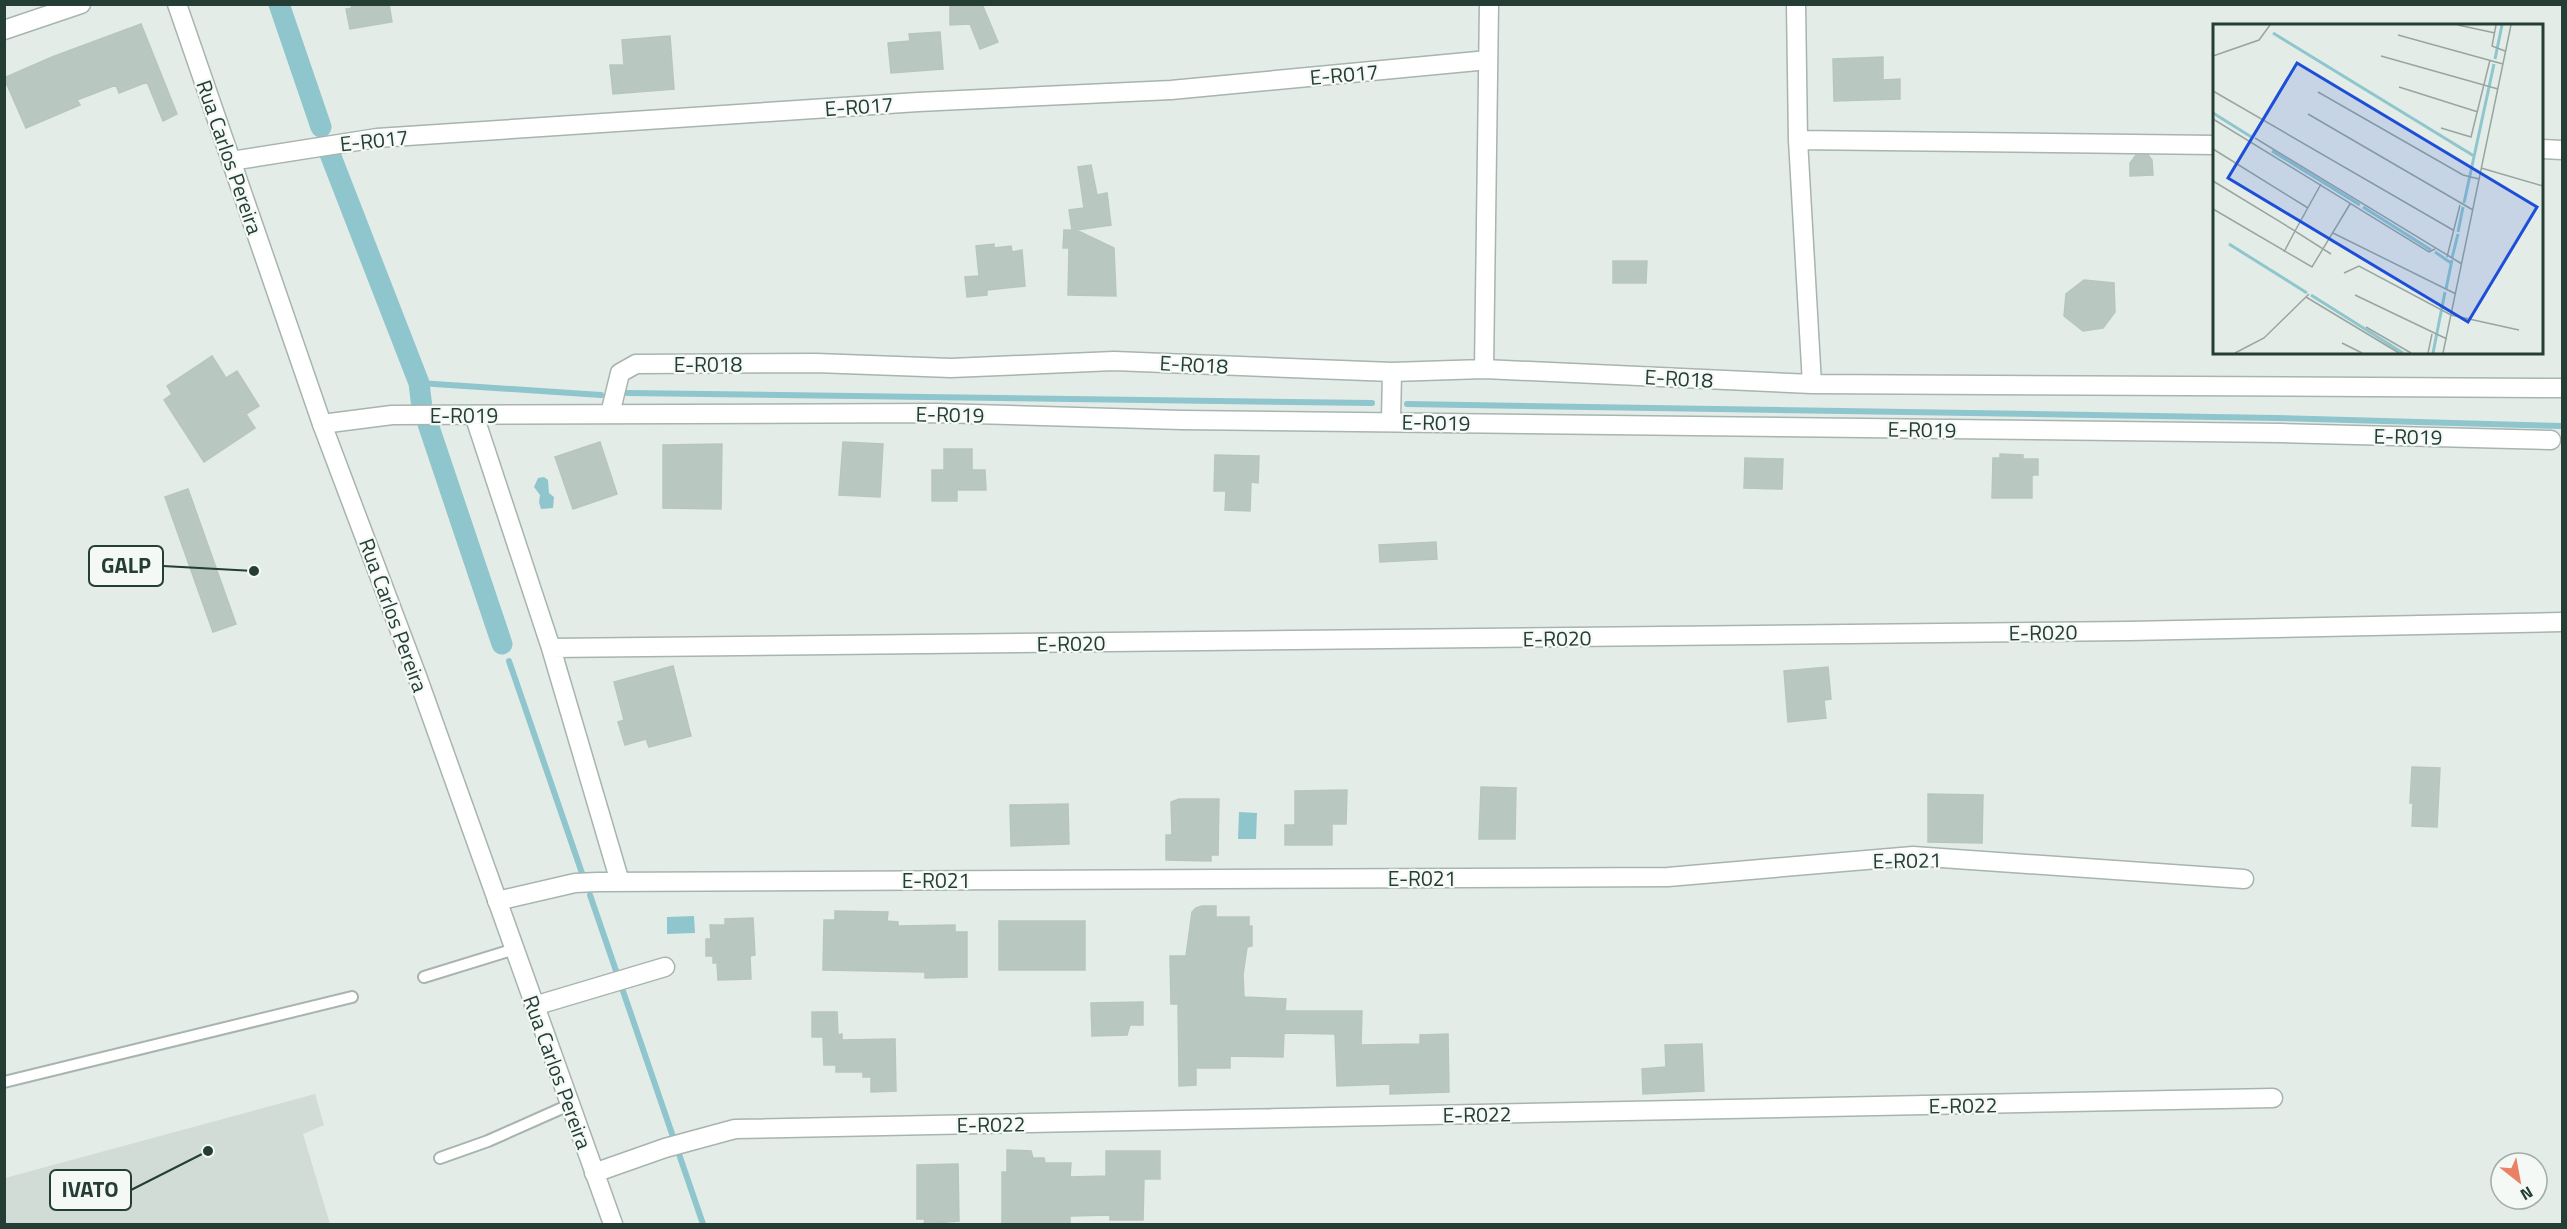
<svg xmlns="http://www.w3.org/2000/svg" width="2567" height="1229" font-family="'Titillium Web',sans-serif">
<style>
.built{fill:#d2dcd7}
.water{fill:#8fc6ce}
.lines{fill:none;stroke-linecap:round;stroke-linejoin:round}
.stream{stroke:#8fc6ce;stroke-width:6}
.canal{stroke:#8fc6ce;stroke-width:21}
.building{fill:#b9c7c1;stroke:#b6c6bf;stroke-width:1.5}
.service-casing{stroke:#a7b4af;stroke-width:14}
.minor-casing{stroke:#a7b4af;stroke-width:21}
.tertiary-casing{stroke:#a7b4af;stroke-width:21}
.service{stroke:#fff;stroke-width:10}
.minor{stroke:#fff;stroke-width:18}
.tertiary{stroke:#fff;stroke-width:18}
.labels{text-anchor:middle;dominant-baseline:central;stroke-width:4.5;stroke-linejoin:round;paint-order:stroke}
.street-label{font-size:21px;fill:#243d35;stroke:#f4f9f6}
.inset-river{fill:none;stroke:#8fc6ce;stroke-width:3}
.inset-road{fill:none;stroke:#97a6a0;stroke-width:1.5}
.view{fill:#1d4ed8;fill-opacity:0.15;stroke:#1d4ed8;stroke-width:3}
.inset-edge{fill:none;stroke:#243d35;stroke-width:3}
.leader{fill:none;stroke:#243d35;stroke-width:2}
.callout-dot{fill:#243d35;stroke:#f4f9f6;stroke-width:2}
.callout{fill:#f4f9f6;stroke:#243d35;stroke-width:2}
.callout-label{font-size:22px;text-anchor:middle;font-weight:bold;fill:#243d35}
</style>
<rect width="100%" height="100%" fill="#e4ece8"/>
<!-- built -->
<path class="built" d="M315,1094L324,1125L303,1134L330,1224H5V1178Z"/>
<!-- water -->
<path class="water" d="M544,477L548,480L549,493L554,497L553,508L541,509L539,502L540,495L534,487L538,478Z
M1239,812L1257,813L1256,839H1238Z
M694,916L695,933L667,934V917Z"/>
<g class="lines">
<!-- stream -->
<path class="stream" d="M419,383L601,395
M627,393L1372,403
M1407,404L2275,418L2562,426
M509,661L584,879
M590,895L703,1224"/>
<!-- canal -->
<path class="canal" d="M279,4L321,127
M330,154L419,383L422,408
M428,424L502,644"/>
</g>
<!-- building -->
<path class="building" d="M351,4H389L392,22L350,29L346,9L352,8Z
M950,4H982L998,42L980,49L970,24L950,25Z
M141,24L177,114L163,121L147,82L119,93L116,85L77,100L80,105L26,128L4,78L52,57Z
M940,32L943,69L891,73L888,43L910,41L909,34Z
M670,36L674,89L613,94L610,65H624L622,40Z
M1883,57V80L1900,79V99L1834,101L1833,59Z
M2136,155H2148L2152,160L2153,175L2130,176V163Z
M1091,165L1097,195L1107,193L1111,225L1076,230L1114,248L1116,296L1068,295L1069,248H1063L1064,230H1072L1069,210L1084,208L1078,167Z
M994,244V248L1011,246L1012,252L1022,250L1025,286L987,290V295L967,297L965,277L979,276L976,246Z
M1613,261H1647L1646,283H1613Z
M2084,280L2114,283L2115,312L2103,328L2083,331L2064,316L2066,294Z
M212,356L226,378L237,371L259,406L246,414L255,428L204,462L164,400L172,394L167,386Z
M600,442L617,494L573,509L555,457Z
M843,442L883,444L880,497L839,495Z
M722,444L721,509L663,508V445Z
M944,449H972V470H985L986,490H957V501H932V470H944Z
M2000,454L2023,455V459H2038V475H2032V498H1992L1993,458H2000Z
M1215,455L1259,456L1258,483L1251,482L1250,511L1225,510L1226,491H1214Z
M1745,458L1783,459L1782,489L1744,488Z
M188,489L236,624L213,632L165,497Z
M1436,542L1437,559L1380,562L1379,545Z
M673,666L691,736L649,747L646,739L625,745L618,722L624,720L614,682Z
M1828,667L1831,699L1824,700L1826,718L1788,722L1784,671Z
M2412,767L2440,768L2437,827L2412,826L2413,803H2410Z
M1481,787L1516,788L1515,839H1479Z
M1347,790L1346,824H1332V845H1285V825H1295V791Z
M1928,794L1983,795L1982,843L1928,842Z
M1179,799H1219L1218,855H1211V861L1166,860V835H1172L1171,802Z
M1068,804L1069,844L1011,846L1010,805Z
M1202,906H1216V917H1249V926H1252V946L1247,947L1243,975L1244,997L1286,999L1285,1011H1362L1361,1045L1420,1044V1035L1448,1034L1449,1092L1390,1094V1084L1337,1086L1335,1034L1284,1033L1283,1057L1230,1056V1068H1196V1085L1179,1086L1178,1004H1171L1170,956H1186L1192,912L1196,908Z
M835,911L888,912L887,921L898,922V926L955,925V932H967V977L925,978V972L823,970L824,920H835Z
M753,918L755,955L750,956L751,979L718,980L717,963H713V956H706V939H711L710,925H725V919Z
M999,921H1085V970H999Z
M1143,1002V1025H1130L1127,1035L1092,1036L1091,1003Z
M812,1012H837L838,1035L842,1034V1040L895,1039L896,1091L871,1092V1077H863V1072H836V1065H824L823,1037H812Z
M1702,1044L1704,1091L1643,1094L1642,1069L1666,1067L1665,1045Z
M1007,1150L1031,1151L1033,1158H1044L1045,1163H1071L1070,1177L1106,1176V1151H1160V1179H1144L1143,1220H1110V1215L1070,1216V1224H1002V1172H1007Z
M958,1164L959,1221L924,1224L925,1219H917V1165Z"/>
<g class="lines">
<!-- service casing -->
<g class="service-casing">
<path id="service" d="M424,977L515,949
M4,1082L352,997
M440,1158L488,1141L569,1105"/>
</g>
<!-- minor casing -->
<g class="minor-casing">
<path id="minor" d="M1796,4L1798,140L1812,384
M4,30L81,4
M1798,140L2214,145
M2542,149L2562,150
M231,161L377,138L918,102L1171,90L1488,60
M1484,369L1489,4
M610,414L620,373L636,364L816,363L951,368L1114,361L1392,372L1484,369L1812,384L2562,388
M474,415L551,648L620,882
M1391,421L1392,372
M322,424L392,415L938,413L1182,420L2281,433L2551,440
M551,648L2129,631L2562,622
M497,901L575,883L598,882L1668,877L1913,856L2244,879
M534,1006L665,967
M594,1173L665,1148L735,1129L2273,1098"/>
</g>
<!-- tertiary casing -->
<g class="tertiary-casing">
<path id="tertiary" d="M177,4L322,424L417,676L613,1224"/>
</g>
<!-- service -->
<use href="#service" class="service"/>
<!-- minor -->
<use href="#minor" class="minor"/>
<!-- tertiary -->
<use href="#tertiary" class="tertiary"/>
</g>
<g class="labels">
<!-- street labels -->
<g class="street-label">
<text transform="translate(1344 74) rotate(-5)">E-R017</text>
<text transform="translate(859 106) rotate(-4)">E-R017</text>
<text transform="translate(374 140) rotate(-6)">E-R017</text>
<text transform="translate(230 157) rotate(71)">Rua Carlos Pereira</text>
<text x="708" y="364">E-R018</text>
<text transform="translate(1194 364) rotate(3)">E-R018</text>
<text transform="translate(1679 378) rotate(3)">E-R018</text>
<text transform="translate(950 414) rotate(1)">E-R019</text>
<text x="464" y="415">E-R019</text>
<text transform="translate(1436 422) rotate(1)">E-R019</text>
<text transform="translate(1922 429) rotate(1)">E-R019</text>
<text transform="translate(2408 436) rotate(1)">E-R019</text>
<text transform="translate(394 615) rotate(70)">Rua Carlos Pereira</text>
<text transform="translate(2043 632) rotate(-1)">E-R020</text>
<text transform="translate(1557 638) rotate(-1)">E-R020</text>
<text transform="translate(1071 643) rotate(-1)">E-R020</text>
<text transform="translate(1907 860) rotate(-1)">E-R021</text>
<text x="1422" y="878">E-R021</text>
<text x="936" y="880">E-R021</text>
<text transform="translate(558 1072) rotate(70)">Rua Carlos Pereira</text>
<text transform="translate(1963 1105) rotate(-1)">E-R022</text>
<text transform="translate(1477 1114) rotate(-1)">E-R022</text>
<text transform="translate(991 1124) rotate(-1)">E-R022</text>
</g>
</g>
<!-- overview -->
<g transform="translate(2213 24)">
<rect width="330" height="330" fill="#e4ece8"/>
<path class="inset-river" d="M60,9L261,132M282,35L289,1M0,89L40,114M59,127L147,181M251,179L281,40M150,183L218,226M245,208L250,183M16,220L94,269M222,228L238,239M239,234L245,210M233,265L239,236M98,271L190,329M220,329L232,268"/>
<path class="inset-road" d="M245,1L282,9M283,1L279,22L292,27M185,11L290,40M0,32L46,16L57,1M168,32L285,65M186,63L265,88M0,67L240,206M105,68L250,151L266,155M95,90L260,186M0,95L216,228L222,225M228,104L258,113L277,36M42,114L249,240M0,125L95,184M268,144L330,162M0,157L82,207L108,160M0,185L99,243L137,180M120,209L243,270M71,228L82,207L118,230M234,233L247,181M131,249L146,242L238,291L306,306M142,271L234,315M93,273L186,329M153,303L198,329M129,319L149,329M22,329L51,314L96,270M215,329L219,310M230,329L298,1"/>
<path class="view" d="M84,39L324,183L255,298L15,154Z"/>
<rect width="330" height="330" class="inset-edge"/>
</g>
<!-- callouts -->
<path class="leader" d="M254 571L163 566M208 1151L131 1190"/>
<g class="callout-dot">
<circle cx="254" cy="571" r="6"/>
<circle cx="208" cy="1151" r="6"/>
</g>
<g class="callout">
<rect x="89" y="546" width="74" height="40" rx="6"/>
<rect x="50" y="1170" width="81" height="40" rx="6"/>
</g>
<g class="callout-label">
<text x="126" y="573">GALP</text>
<text x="90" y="1197">IVATO</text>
</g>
<!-- border -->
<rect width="2567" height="1229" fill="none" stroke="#243d35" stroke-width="12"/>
<!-- north arrow -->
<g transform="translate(2519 1181) rotate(149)"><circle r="28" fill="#f4f9f6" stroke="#a1aea9" stroke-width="1.5"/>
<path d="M0-4.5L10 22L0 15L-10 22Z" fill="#e98264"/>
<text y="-9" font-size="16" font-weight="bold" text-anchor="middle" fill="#243d35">N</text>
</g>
</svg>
